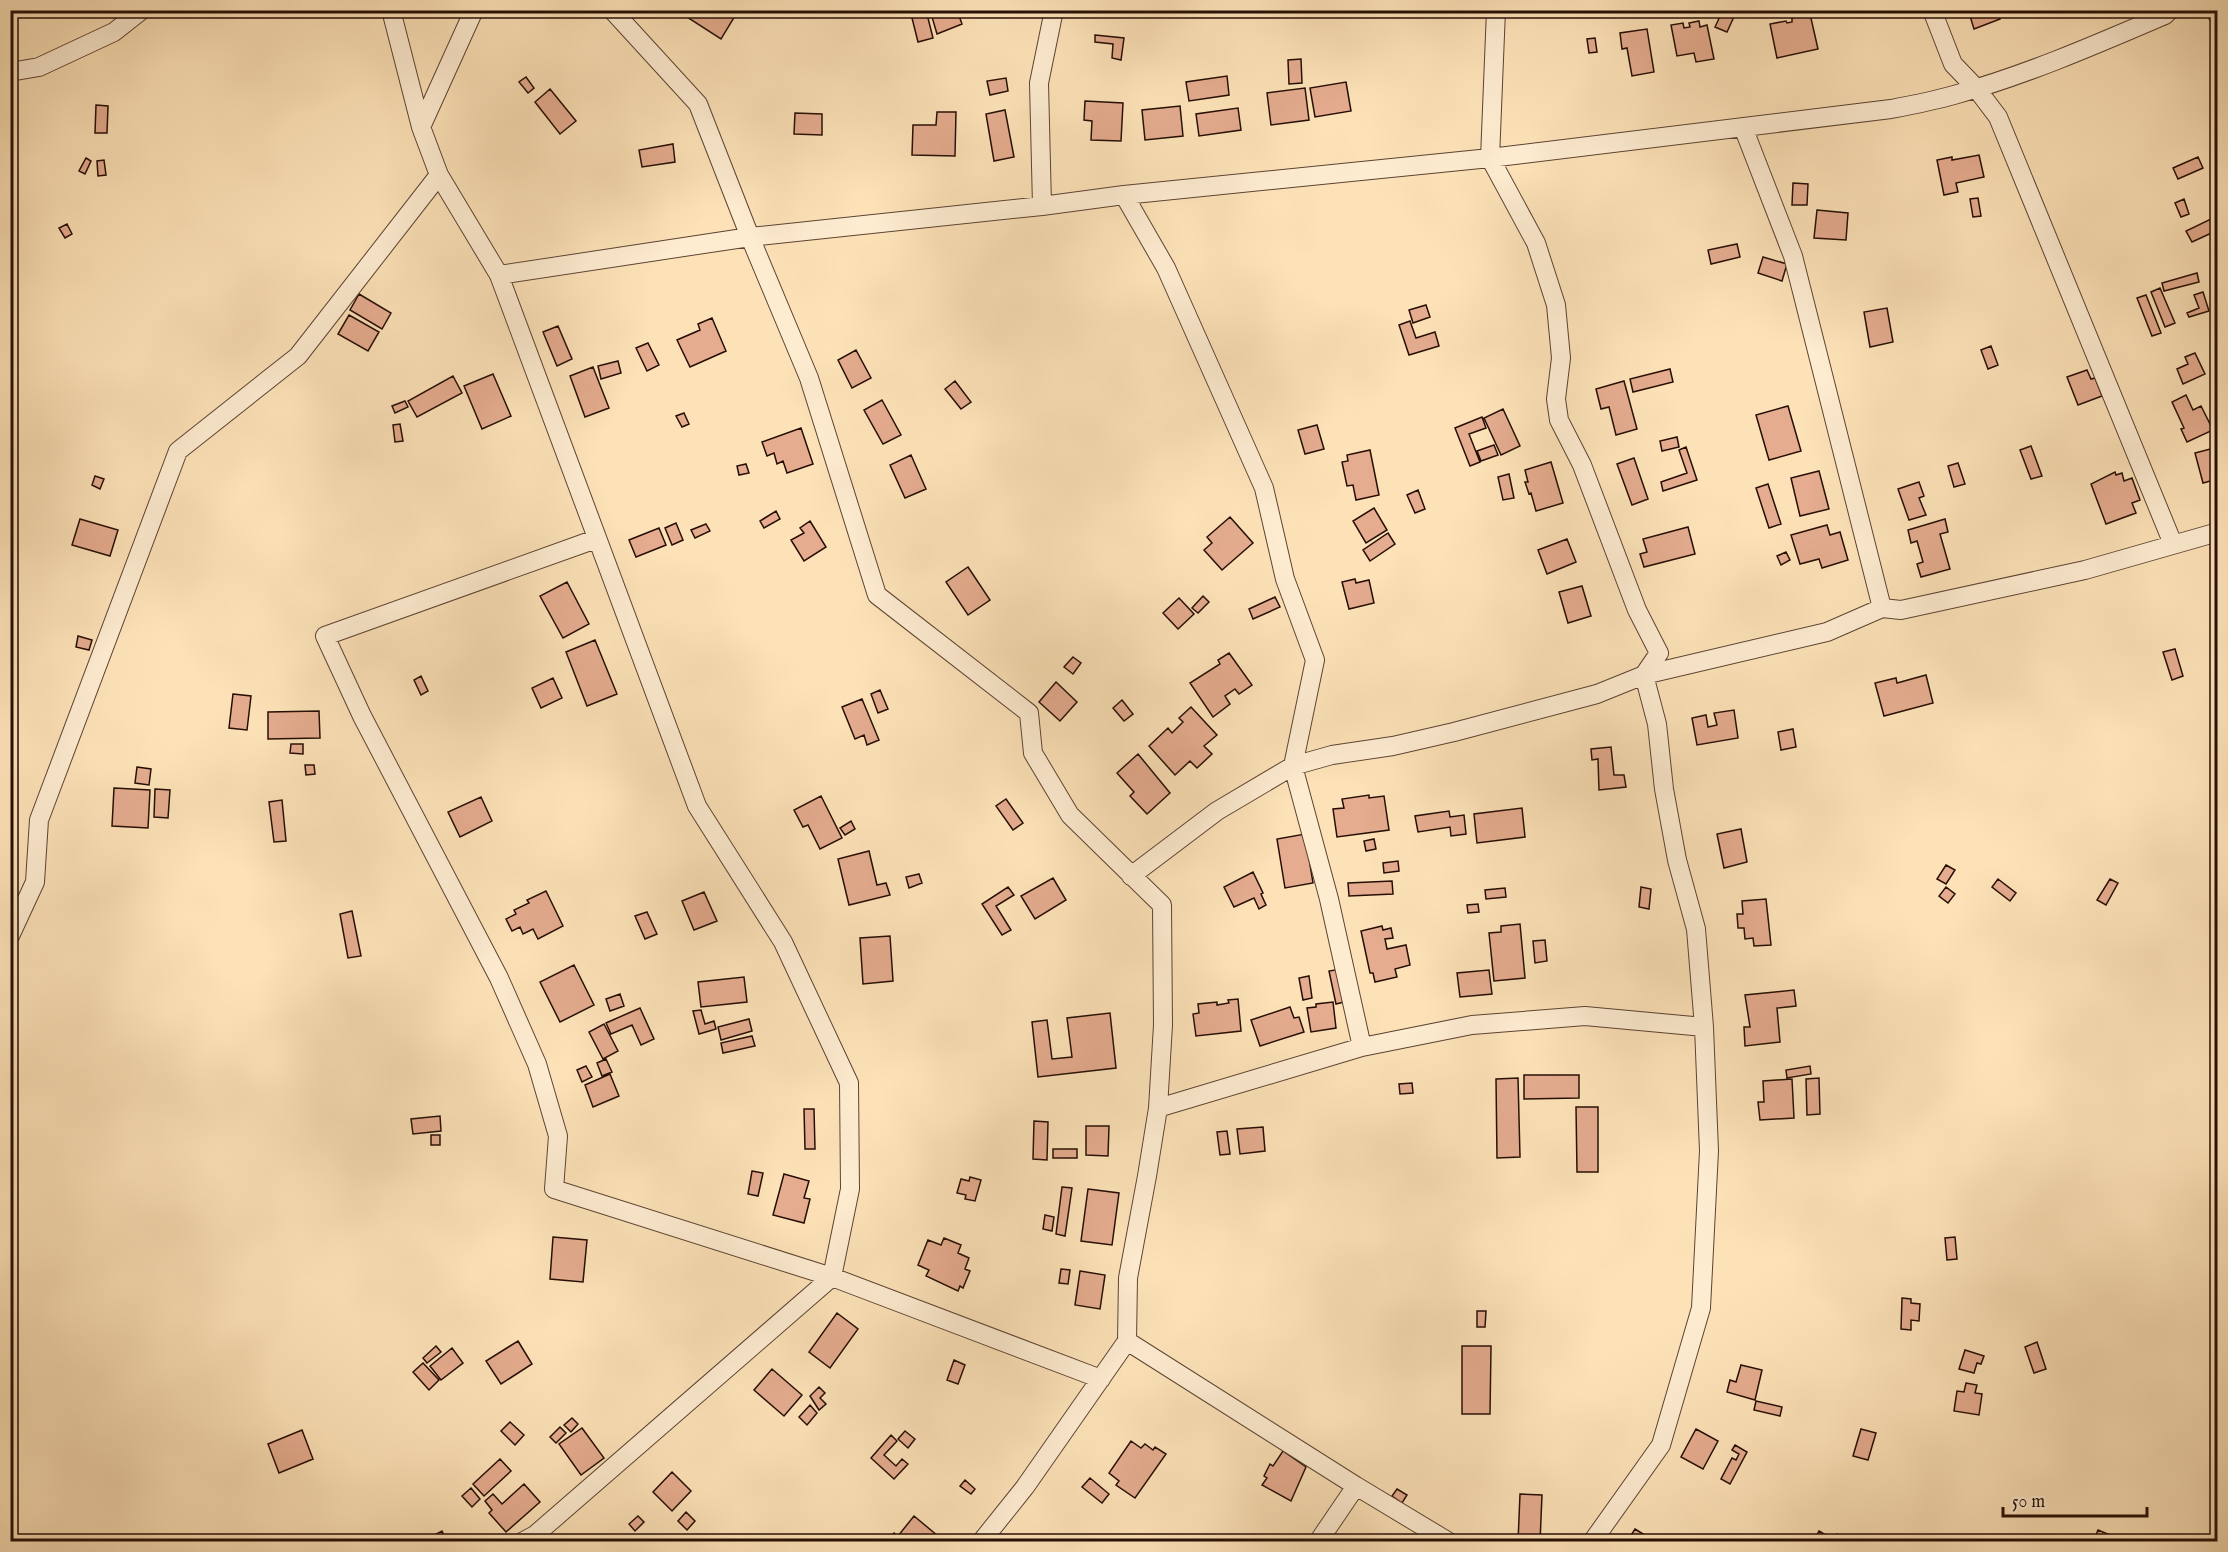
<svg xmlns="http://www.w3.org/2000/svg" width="2228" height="1552" font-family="'IM FELL English',serif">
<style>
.building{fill:#e5ac8f;stroke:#260e05;stroke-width:1.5}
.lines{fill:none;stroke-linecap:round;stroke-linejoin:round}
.street-casing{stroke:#5c4332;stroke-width:20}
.street{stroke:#feecd1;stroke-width:18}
</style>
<rect width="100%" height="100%" fill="#fde2b8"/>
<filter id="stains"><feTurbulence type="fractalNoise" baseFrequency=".00333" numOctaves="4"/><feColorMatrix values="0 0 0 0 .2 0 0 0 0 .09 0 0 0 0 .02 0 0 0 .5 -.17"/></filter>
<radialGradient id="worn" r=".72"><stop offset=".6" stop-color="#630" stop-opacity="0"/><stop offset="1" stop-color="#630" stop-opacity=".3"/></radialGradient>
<!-- building -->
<path class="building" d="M676,10H727L735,16L721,39Z
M910,10H926L933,38L918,42Z
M951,10H957L962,24L937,34L932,17Z
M1723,10H1737L1727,32L1715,27Z
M1986,10H1997L2000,19L1974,29L1970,16Z
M1810,14L1818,49L1777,58L1770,24L1786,21L1787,23L1792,22V18Z
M1699,21L1700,27L1707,25L1714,59L1696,62L1694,53L1677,56L1671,25L1683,23L1684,28L1690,27L1689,23Z
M1647,29L1654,72L1632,76L1627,48L1622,49L1620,33Z
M1095,35L1124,38L1121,60L1112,58L1113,44L1095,42Z
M1595,38L1597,52L1589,53L1587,39Z
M1301,59L1302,83L1289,84L1288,60Z
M1227,76L1229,95L1189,101L1186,82Z
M526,77L534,88L528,93L519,82Z
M1006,78L1008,91L990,95L987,81Z
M1346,82L1351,111L1315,117L1310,88Z
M1305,88L1309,120L1271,125L1267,93Z
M550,89L576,121L560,134L535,102Z
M1085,101L1123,103L1121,141L1091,140L1092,121L1084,120Z
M96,105L108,106L107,133H95Z
M1180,106L1183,136L1145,140L1142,110Z
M1238,108L1241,130L1199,136L1196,114Z
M1005,110L1014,157L994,161L986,114Z
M937,112H956L955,156L912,155L913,125H936Z
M795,113L822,114V135L794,134Z
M673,144L675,162L642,167L639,150Z
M1979,155L1984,177L1956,183L1958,192L1944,195L1937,160L1952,157V160Z
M2198,157L2203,168L2178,179L2173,168Z
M86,158L91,161L85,174L79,171Z
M104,160L106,175L98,176L97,161Z
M1793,183L1808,184L1807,205H1792Z
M1978,198L1981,216L1973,217L1970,199Z
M2184,199L2189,214L2181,217L2175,203Z
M1817,210L1848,213L1846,240L1814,238Z
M2215,217L2218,230L2192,242L2186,231Z
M67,224L72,234L65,238L59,228Z
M1737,244L1740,257L1711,264L1708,250Z
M1763,257L1787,264L1782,281L1758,273Z
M2197,273L2199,282L2164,291L2162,283Z
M2160,288L2175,323L2165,327L2151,292Z
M2203,292L2209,311L2189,317L2187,313L2199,308L2194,295Z
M359,294L391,313L382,329L350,310Z
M2146,295L2161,333L2152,336L2137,298Z
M1426,305L1430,317L1413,323L1409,310Z
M1887,308L1893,342L1870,347L1864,312Z
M349,315L379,332L368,351L338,334Z
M712,318L726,351L690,367L677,340L700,330L698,324Z
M1410,321L1416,338L1435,332L1439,346L1409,355L1399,325Z
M558,326L572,359L557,366L543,332Z
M648,343L659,365L647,371L636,348Z
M1991,346L1998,365L1988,369L1981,350Z
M856,350L871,378L852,388L838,360Z
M2195,353L2205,374L2183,384L2177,369L2188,364L2185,357Z
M618,361L621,373L601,379L598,366Z
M593,367L609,408L585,417L570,376Z
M1670,369L1673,382L1633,392L1630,379Z
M2087,370L2091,379L2095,378L2102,396L2078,405L2067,377Z
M493,374L511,416L482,429L464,386Z
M453,376L462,393L417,417L408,401Z
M955,381L971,402L961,409L945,389Z
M1624,381L1637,429L1616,435L1609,407L1601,409L1596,389Z
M2186,395L2193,410L2201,406L2213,430L2187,442L2181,429L2184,428L2172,402Z
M882,400L901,435L883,444L864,410Z
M405,401L408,407L395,413L392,406Z
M1788,406L1801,451L1769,460L1756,415Z
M1503,409L1520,446L1501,455L1484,418Z
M684,413L689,424L682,427L676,416Z
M1482,417L1486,428L1469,434L1480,462L1470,466L1455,428Z
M400,424L403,441L395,442L393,425Z
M1317,425L1324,449L1305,454L1298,430Z
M801,428L813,464L787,473L783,461L777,464L774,453L767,456L762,442Z
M1677,437L1679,447L1662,451L1660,441Z
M1494,445L1498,455L1481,461L1477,451Z
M2031,446L2042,476L2031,479L2020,450Z
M1686,447L1697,480L1663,491L1661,482L1687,473L1679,450Z
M2218,447V479L2203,483L2195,453Z
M1370,450L1379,495L1356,500L1353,485L1347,486L1342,462L1348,461L1347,455Z
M911,455L926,489L905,498L890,465Z
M1634,458L1648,499L1632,505L1617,464Z
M1551,462L1563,503L1536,511L1531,493L1529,494L1525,482H1528L1525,470Z
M1958,463L1965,484L1954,487L1948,466Z
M746,464L749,473L739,475L737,466Z
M1819,471L1829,509L1800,516L1791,478Z
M2115,472L2116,475L2122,473L2124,481L2132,478L2140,500L2132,503L2136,513L2106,524L2091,484Z
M1509,474L1514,498L1503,500L1498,477Z
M95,476L104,479L100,489L92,485Z
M1919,482L1924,496L1919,498L1926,515L1909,520L1898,489Z
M1768,484L1781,524L1769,528L1756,488Z
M1418,490L1425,509L1415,513L1407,495Z
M1374,508L1387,530L1366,543L1353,521Z
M776,511L780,519L764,528L760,521Z
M1230,517L1253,543L1222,570L1204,550L1212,543L1207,537Z
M80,519L118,530L110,556L72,545Z
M1945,519L1948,532L1940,534L1950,569L1921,577L1917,564L1923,562L1917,541L1911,543L1908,530Z
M810,521L826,547L804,561L791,540L804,533L800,528Z
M676,523L683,540L672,545L665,528Z
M706,524L710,531L695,538L691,530Z
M1827,525L1830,535L1840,532L1848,560L1822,568L1819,559L1800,564L1791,535Z
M1688,527L1695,554L1644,567L1640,554L1647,552L1643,539Z
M659,528L666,545L636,557L629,540Z
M1388,533L1395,544L1370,561L1363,550Z
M1567,539L1576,562L1547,574L1538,550Z
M1786,552L1790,560L1781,565L1777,556Z
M968,567L990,600L968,615L946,582Z
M1355,579L1356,583L1369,580L1374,603L1349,609L1342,582Z
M567,582L589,624L563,638L540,596Z
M1582,586L1591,616L1568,623L1559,592Z
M1203,596L1209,602L1198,613L1192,608Z
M1275,597L1280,607L1253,619L1249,609Z
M1179,598L1194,614L1178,629L1163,613Z
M78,636L92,640L89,650L76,647Z
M595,640L617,694L587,706L566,652Z
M2175,649L2183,676L2172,680L2163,652Z
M1229,653L1252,685L1239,694L1235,689L1225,696L1230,704L1213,717L1190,683L1220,664L1218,660Z
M1073,657L1081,663L1073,674L1064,667Z
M1926,675L1933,703L1884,716L1875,683L1896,678L1897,683Z
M421,676L428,691L421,695L414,680Z
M553,678L562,698L541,708L532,688Z
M1056,682L1077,702L1060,721L1039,702Z
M880,690L888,709L878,713L871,694Z
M233,694L251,696L247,730L229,728Z
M862,699L879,740L867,745L864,735L855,739L842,707Z
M1122,700L1133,714L1124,721L1113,708Z
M1191,707L1217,735L1204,746L1212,754L1197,768L1190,761L1175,775L1149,746L1168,728L1172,733L1183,722L1179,718Z
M1734,710L1738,738L1697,745L1692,718L1706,715L1708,727L1717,725L1714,713Z
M319,711L320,738L268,739V712Z
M1793,729L1796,747L1781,750L1778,732Z
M291,744H303V754L290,753Z
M1611,747L1614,775H1624L1626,787L1599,790L1598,759L1592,760L1591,749Z
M1138,754L1170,793L1147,814L1130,796L1134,792L1117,773Z
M305,765H314L315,774L306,775Z
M137,767L151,769L149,785L135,783Z
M114,788L150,790L148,828L112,826Z
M155,789L170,790L168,818L154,817Z
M1369,795V798L1384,796L1389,830L1337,837L1333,809L1344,808L1342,799Z
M821,796L842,838L820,849L808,825L803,827L794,810Z
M481,797L492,821L460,837L448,812Z
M1006,799L1023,823L1013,830L996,806Z
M282,800L286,841L274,842L269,802Z
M1522,808L1525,837L1477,843L1474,814Z
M1449,811L1450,817L1464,815L1466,834L1451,836L1450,827L1418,832L1415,816Z
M851,821L855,829L845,835L840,828Z
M1741,829L1747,862L1724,868L1717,834Z
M1305,834L1313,883L1285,888L1277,839Z
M1374,839L1376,849L1366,851L1364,841Z
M869,851L877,885L886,883L890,895L849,905L838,859Z
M1398,861L1399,871L1384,873L1383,863Z
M1946,865L1955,870L1946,884L1937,879Z
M1253,872L1263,893L1261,894L1266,905L1259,909L1254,898L1234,907L1224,887Z
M919,874L922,883L909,888L906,877Z
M1053,878L1066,900L1035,919L1021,896Z
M1998,879L2016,893L2010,901L1992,887Z
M2110,879L2118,883L2106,905L2097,900Z
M1392,881L1393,894L1349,896L1348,883Z
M1008,887L1014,895L996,906L1011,930L1002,935L982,904Z
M1641,887L1651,889L1649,909L1639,907Z
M1946,887L1955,894L1948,903L1939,896Z
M1505,888L1506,897L1486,899L1485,890Z
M546,891L563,926L538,939L533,929L523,934L520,927L512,931L506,919L516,914L514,910L529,903L527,900Z
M704,892L717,921L694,930L682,901Z
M1766,899L1771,945L1754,946L1753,938L1745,939L1744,928H1738L1737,914H1743L1742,901Z
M1478,904L1479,912L1468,913L1467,905Z
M352,911L361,956L348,958L340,914Z
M647,912L657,934L645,939L635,916Z
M1520,924L1525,978L1494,981L1489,933L1501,932V926Z
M1382,926L1383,930L1391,928L1393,938L1385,939L1387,949L1406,945L1410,965L1395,969L1397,977L1375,982L1373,973H1370L1361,931Z
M890,936L893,981L863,984L860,938Z
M1545,940L1547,961L1535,963L1533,941Z
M574,965L594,1005L560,1022L540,982Z
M1341,969L1348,1001L1336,1004L1329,971Z
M1489,970L1492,994L1460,997L1457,973Z
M1309,976L1312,998L1303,1000L1299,978Z
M744,977L747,1002L701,1007L698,982Z
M1794,990L1796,1006L1777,1008L1780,1042L1745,1046L1744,1027H1750L1745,995Z
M620,994L624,1006L610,1011L606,999Z
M1238,999L1241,1031L1196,1036L1193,1014L1199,1013L1198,1004L1217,1002V1005L1229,1003L1228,1000Z
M1333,1002L1336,1028L1311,1032L1307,1008L1316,1007V1004Z
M1290,1007L1294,1018L1299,1017L1304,1032L1260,1046L1251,1020Z
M640,1008L654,1039L641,1045L632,1025L611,1034L606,1023Z
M701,1010L705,1024L714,1021L716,1029L699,1034L693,1011Z
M1110,1013L1116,1068L1038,1077L1032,1022L1047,1020L1052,1059L1072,1057L1067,1018Z
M749,1019L752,1031L721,1040L718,1027Z
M604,1024L618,1051L603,1059L589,1032Z
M752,1036L755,1046L723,1053L721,1043Z
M606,1059L612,1072L602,1076L597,1063Z
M586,1066L592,1077L582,1082L577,1070Z
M1810,1066L1811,1074L1787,1078L1786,1070Z
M610,1074L619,1096L593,1107L585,1085Z
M1524,1075H1579V1098L1524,1099Z
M1518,1078L1520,1157L1497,1158L1496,1079Z
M1819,1078L1820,1114L1807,1115L1806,1079Z
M1792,1079L1794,1118L1760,1120L1758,1102H1764L1763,1081Z
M1412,1083L1413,1093L1400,1094L1399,1084Z
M1576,1107H1598V1172H1577Z
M804,1109H814L815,1149H805Z
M440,1116L441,1131L413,1134L411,1119Z
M1034,1121L1048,1122L1047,1160L1033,1159Z
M1086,1126H1109L1108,1156L1086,1155Z
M1263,1127L1265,1151L1240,1154L1237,1129Z
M1227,1131L1230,1154L1220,1155L1217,1132Z
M431,1135H440V1145H431Z
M1053,1149H1077V1158H1053Z
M752,1171L763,1173L758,1196L748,1194Z
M784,1174L809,1181L804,1198L810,1199L804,1223L773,1215Z
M970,1177L981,1180L975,1201L965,1199L966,1195L957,1193L961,1179L969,1181Z
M1062,1187L1072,1188L1065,1236L1056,1234Z
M1088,1189L1119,1193L1112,1245L1081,1241Z
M1045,1215L1054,1217L1052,1231L1043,1229Z
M553,1237L587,1240L583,1282L550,1279Z
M1955,1237L1957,1259L1947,1260L1945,1238Z
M944,1238L961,1245L958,1253L969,1258L965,1269L970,1271L963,1288L960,1286L958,1291L926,1276L929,1270L918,1265L928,1240L941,1245Z
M1061,1269L1070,1270L1068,1284L1059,1283Z
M1080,1271L1105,1275L1100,1309L1075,1305Z
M1902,1298L1911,1299V1303L1920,1304L1919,1321L1911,1320V1330L1901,1329Z
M1477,1311H1486L1485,1327H1477Z
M837,1313L858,1329L830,1368L809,1352Z
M518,1341L532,1364L501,1384L486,1361Z
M2037,1342L2046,1369L2034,1373L2025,1347Z
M436,1346L441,1352L427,1363L423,1358Z
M1462,1346H1491L1490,1414H1462Z
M452,1348L463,1363L441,1380L430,1366Z
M1965,1350L1984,1356L1981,1364L1977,1363L1974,1373L1959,1369Z
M954,1360L965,1365L958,1384L947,1380Z
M423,1363L439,1380L429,1390L413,1372Z
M1741,1365L1762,1370L1755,1400L1727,1392L1730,1380L1736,1382Z
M772,1369L802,1395L784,1416L754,1390Z
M1966,1383L1977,1385L1975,1393L1982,1394L1979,1415L1954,1411L1957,1391L1964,1392Z
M819,1387L825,1393L820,1398L826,1404L819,1410L810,1396Z
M1756,1401L1782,1407L1780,1416L1754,1410Z
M810,1405L817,1413L807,1425L799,1417Z
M572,1418L578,1424L571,1432L564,1425Z
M510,1422L524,1435L515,1445L501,1431Z
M560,1427L566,1433L556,1443L550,1437Z
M582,1428L604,1458L581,1475L559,1444Z
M1696,1429L1718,1441L1703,1469L1681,1457Z
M1861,1429L1876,1433L1868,1460L1853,1456Z
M302,1430L313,1459L279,1473L268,1444Z
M905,1431L915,1439L908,1448L898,1439Z
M891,1435L897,1441L884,1455L896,1466L902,1459L908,1464L894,1479L871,1458Z
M1131,1441L1141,1448L1145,1444L1153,1450L1155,1447L1166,1454L1135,1498L1116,1485L1119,1481L1109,1473Z
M1735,1445L1747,1452L1730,1484L1721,1479L1732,1458L1736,1460L1739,1454L1732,1450Z
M1283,1451L1306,1467L1291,1501L1262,1485L1267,1478L1264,1476L1270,1464L1273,1466Z
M500,1459L511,1471L484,1496L473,1484Z
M672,1472L691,1491L672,1511L653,1492Z
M1090,1478L1109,1494L1102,1503L1082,1487Z
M965,1480L975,1489L971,1494L960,1486Z
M524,1484L540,1502L506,1532L489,1513L492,1510L485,1501L493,1494L502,1504Z
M471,1488L480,1499L472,1507L462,1496Z
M1397,1489L1407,1495L1402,1503L1392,1496Z
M1520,1494L1542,1495L1540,1542H1518Z
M686,1512L695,1521L687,1530L678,1521Z
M638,1516L644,1522L635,1531L629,1524Z
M914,1516L938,1536L933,1542H887L894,1533L898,1536Z
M1635,1529L1656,1542H1632L1628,1540Z
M2098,1530L2122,1540L2121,1542H2093Z
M442,1531L447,1542H421Z
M1819,1531L1834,1540L1837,1534L1844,1537L1842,1542H1816L1814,1540Z"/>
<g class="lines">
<!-- street casing -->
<g class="street-casing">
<path id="street" d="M391,10L421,127L439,175L499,275L697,806L783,942L849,1083L850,1189L832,1277L535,1535L522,1542
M612,10L698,104L750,237L809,378L877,595L1029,713L1033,753L1070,815L1162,905L1163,1025L1158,1108L1147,1176L1128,1278L1127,1341L1025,1487L981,1542
M1496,10L1490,158L1536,243L1556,305L1561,358L1556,399L1559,420L1582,465L1637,610L1659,653L1644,675L1657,724L1664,789L1677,860L1696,929L1704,1027L1709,1151L1701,1308L1661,1445L1592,1542
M1932,10L1953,64L1976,88L1998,117L2173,544
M2215,10L2218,16
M10,72L39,67L114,32L142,10
M421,127L474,10
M1743,127L1793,256L1882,608
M1124,195L1166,268L1264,488L1285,579L1315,660L1293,766L1329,899L1362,1047
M1042,206L1039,83L1054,10
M499,275L750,237L1042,206L1124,195L1490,158L1891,109C1912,105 1933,101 1954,95C2026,75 2095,45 2165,15L2170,10
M596,539L325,636L362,716L499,978L537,1064L558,1136L554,1189L832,1277L1101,1379
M1131,876L1217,811L1293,766L1332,755L1393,746L1454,732L1597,694L1644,675L1827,632L1882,608L1901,610L2085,570L2218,532
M10,936L35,882L39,820L178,451L298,356L439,175
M1158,1108L1362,1047L1472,1025L1585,1016L1704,1027
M1127,1341L1356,1486L1449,1542
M1318,1542L1356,1486"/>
</g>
<!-- street -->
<use href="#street" class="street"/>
</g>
<!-- margin -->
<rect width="2228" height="1552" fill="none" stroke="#fde2b8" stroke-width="36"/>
<rect x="12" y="12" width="2204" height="1528" fill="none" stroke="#260e05" stroke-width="3"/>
<rect x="18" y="18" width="2192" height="1516" fill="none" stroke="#260e05" stroke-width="1.5"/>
<!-- scale -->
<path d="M2003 1507v9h144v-9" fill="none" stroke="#260e05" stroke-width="3"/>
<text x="2012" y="1507" font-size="18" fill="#260e05" stroke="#feecd1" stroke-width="4.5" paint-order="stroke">50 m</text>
<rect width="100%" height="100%" filter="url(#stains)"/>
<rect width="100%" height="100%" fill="url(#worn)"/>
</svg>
